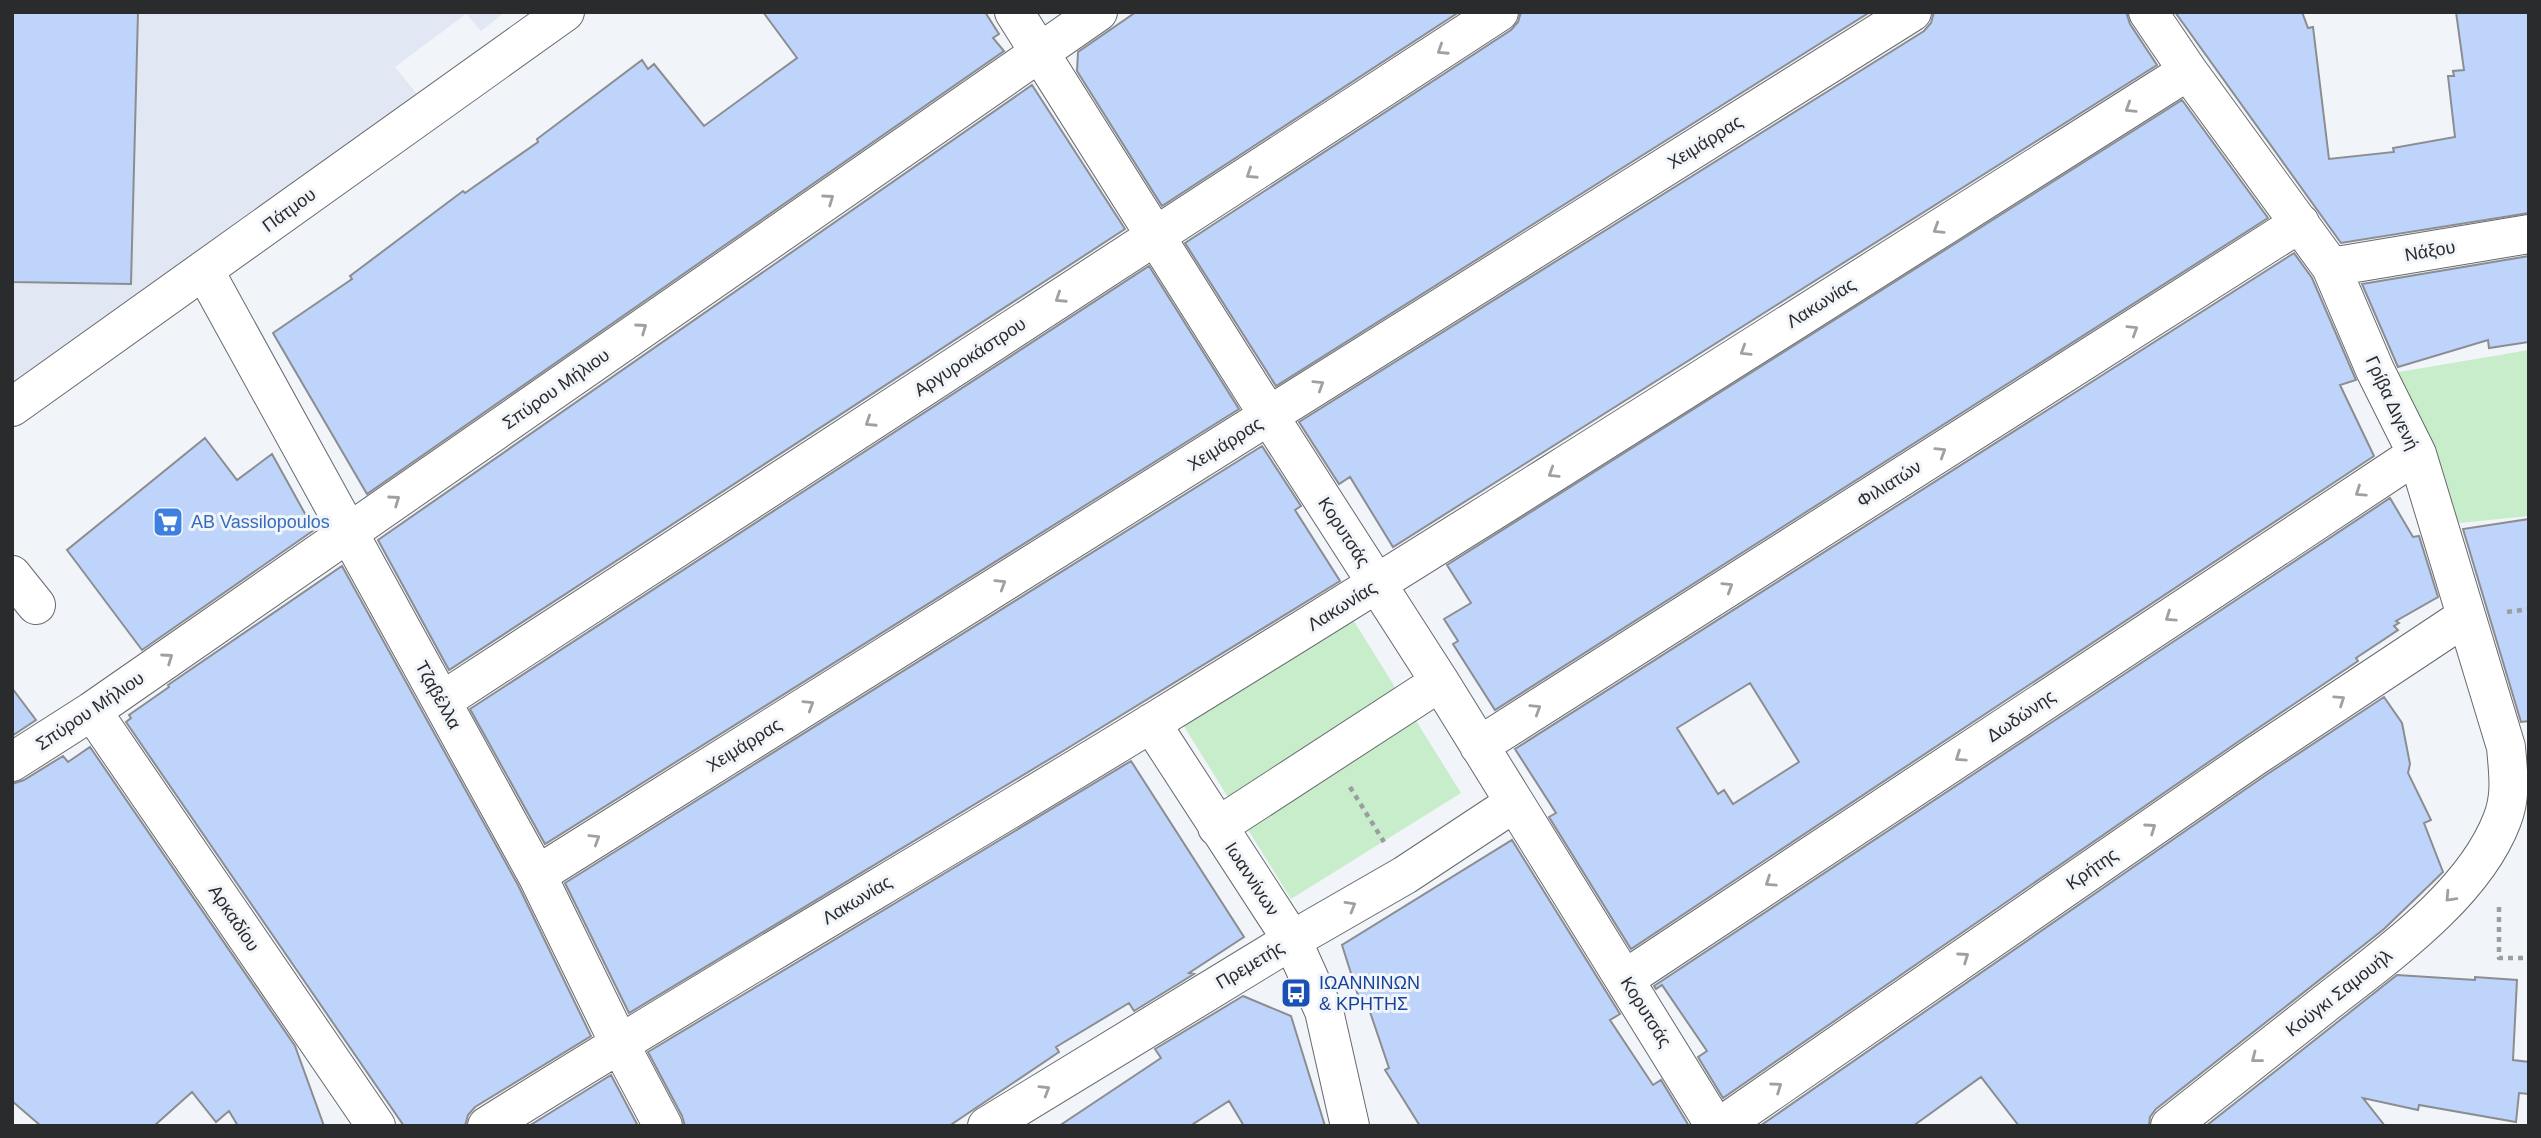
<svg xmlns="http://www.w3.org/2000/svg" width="2541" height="1138" font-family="Arial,sans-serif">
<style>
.built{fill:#e2e8f3}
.green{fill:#c8edca}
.building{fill:#bed4fa;stroke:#8b8d91;stroke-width:2;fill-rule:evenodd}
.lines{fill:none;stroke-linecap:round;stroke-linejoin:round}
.minor-casing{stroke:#67696d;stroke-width:40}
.path{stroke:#9b9da0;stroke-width:4.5;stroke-dasharray:5 5;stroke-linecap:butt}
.minor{stroke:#fff;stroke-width:38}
.oneway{stroke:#9fa0a0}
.labels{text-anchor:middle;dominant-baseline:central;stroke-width:6;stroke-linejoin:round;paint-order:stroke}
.street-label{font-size:18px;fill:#2a2b2c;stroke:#f1f4f8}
.shop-label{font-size:18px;fill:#366cbe;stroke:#f1f4f8;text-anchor:start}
.transit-label{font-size:18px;fill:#164399;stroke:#f1f4f8;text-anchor:start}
</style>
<rect width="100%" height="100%" fill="#f1f4f8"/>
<!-- built -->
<path class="built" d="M12,12H505L481,31L466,14L395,67L417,94L12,395Z"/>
<!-- green -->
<path class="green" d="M2529,350V516L2459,523L2393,373Z
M1352,618L1461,793L1291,899L1182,723Z"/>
<!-- building -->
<path class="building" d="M12,12H138L131,284L12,282Z
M763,12H985L999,34L993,38L1004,51L367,494L273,333L352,279L350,276L463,191L465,193L538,142L537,139L642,60L648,69L654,64L704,126L797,58Z
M1136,12H1459L1162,206L1077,71L1078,52Z
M1521,12H1870L1276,386L1185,243L1511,30L1518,22Z
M1934,12H2126L2130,24L2157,65L1393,547L1350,477L1339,484L1299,422L1924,31L1931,23Z
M2175,12H2302L2308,28L2313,27L2329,159L2394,152L2393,148L2455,137L2448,76H2454L2453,71L2464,70L2456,12H2529V213L2341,243Z
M1032,85L1125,229L449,670L378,540Z
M2182,100L2268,218L1495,710L1453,644L1458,641L1444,619L1471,603L1447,565Z
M2294,253L2312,278L2356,380L2340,385L2374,456L1631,949L1549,817L1556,813L1515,749ZM1750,683L1799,762L1733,804L1724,790L1718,794L1677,728Z
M2529,256V342L2489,348L2488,340L2398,367L2362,284Z
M1149,266L1239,409L545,844L470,709Z
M205,438L237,480L272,454L314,530L142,650L67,550Z
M1262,446L1301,506L1295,510L1340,581L1063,751L629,1013L565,883Z
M2390,498L2413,537L2419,536L2438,597L2396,621L2399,623L2394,626L2398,630L2356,658L2358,661L2242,739L1723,1098L1698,1057L1707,1051L1662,985L1656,989L1654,986Z
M2529,519V721L2521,722L2463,529Z
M342,566L518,885L591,1036L475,1107L468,1115L465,1126H404L126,722L131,718L129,715L169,687L168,685Z
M12,688L36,720L12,736Z
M2384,697L2402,723L2410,764L2408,773L2431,820L2424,823L2443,872L2384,929L2156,1109L2150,1117L2149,1126H2019L1981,1077L1913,1126H1760L2266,775Z
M90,747L295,1046L324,1126H238L229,1111L216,1122L192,1092L154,1126H41L12,1101V784L24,780L63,756L68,762Z
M1131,761L1244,937L1189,973L1194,974L1134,1011L1129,1003L1056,1047L1059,1052L949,1126H685L682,1116L648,1052Z
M1512,840L1620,1014L1610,1020L1653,1085L1661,1080L1689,1126H1420L1385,1070L1389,1068L1368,1006L1362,1008L1342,945Z
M2397,975L2475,980V977L2517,980L2513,1060L2529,1062V1094L2519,1093L2516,1122L2419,1105L2418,1110L2363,1098L2385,1126H2206Z
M1243,996L1291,1016L1325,1126H1244L1229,1101L1190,1126H1059L1161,1058L1155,1049Z
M611,1075L638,1126H529L582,1093Z"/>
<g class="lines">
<!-- minor casing -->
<g class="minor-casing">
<path id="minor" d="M1014,12L1269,416L1440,682L1715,1126
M2148,12L2188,71L2331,267L2375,370L2417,454L2506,747C2508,772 2512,795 2502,820C2473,896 2384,957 2322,1006C2271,1046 2221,1086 2170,1126
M2331,267L2529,234
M204,270L537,875L619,1043L663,1126
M12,407L565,12
M12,575L36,605
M442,701L1499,12
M92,711L376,1126
M1151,723L1292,940L1324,1011L1350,1126
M1479,746L2300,223
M12,762L92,711L1098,12
M1217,827L1440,682
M537,875L1912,12
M1625,979L2417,454
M487,1126C708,987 935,856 1158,719C1503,507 1845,288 2188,71
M987,1126L1292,940L1405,875L1514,803
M1721,1126L2254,757L2465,617"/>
</g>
<!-- path -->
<path class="path" d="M2507,612L2529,609
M1350,787L1384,842
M2499,907V958H2529"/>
<!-- minor -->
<use href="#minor" class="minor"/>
</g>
<!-- one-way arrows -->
<defs><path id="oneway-chevron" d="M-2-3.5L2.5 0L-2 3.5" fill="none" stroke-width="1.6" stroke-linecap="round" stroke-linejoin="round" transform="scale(1.75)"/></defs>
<g class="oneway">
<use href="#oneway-chevron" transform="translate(1442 50) rotate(147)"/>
<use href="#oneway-chevron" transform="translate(2130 108) rotate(148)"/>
<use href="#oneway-chevron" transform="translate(1251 174) rotate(147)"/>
<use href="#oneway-chevron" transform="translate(829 199) rotate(-35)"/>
<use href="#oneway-chevron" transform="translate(1938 229) rotate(148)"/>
<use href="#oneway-chevron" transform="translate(1060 298) rotate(147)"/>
<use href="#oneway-chevron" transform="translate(642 328) rotate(-35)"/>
<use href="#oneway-chevron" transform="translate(2133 330) rotate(-32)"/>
<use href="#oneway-chevron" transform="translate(1745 351) rotate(148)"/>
<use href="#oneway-chevron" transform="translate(1319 385) rotate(-32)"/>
<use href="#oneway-chevron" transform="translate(870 422) rotate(147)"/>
<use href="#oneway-chevron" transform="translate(1941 452) rotate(-32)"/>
<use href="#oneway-chevron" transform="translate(1553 473) rotate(148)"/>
<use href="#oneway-chevron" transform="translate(2360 492) rotate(146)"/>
<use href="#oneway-chevron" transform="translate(395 500) rotate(-35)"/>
<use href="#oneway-chevron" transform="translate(1001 584) rotate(-32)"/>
<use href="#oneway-chevron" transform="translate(1728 587) rotate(-32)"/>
<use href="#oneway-chevron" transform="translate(2170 617) rotate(146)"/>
<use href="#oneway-chevron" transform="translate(168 658) rotate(-35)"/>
<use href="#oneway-chevron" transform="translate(2340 700) rotate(-34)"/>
<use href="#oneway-chevron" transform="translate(809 705) rotate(-32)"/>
<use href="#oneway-chevron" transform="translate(1536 709) rotate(-32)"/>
<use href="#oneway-chevron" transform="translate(1960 757) rotate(146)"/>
<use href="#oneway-chevron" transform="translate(2151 828) rotate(-35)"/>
<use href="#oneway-chevron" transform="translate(595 839) rotate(-32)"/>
<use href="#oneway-chevron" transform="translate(1770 882) rotate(146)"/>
<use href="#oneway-chevron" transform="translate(2450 897) rotate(133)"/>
<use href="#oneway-chevron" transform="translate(1351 906) rotate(-30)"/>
<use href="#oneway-chevron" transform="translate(1964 957) rotate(-35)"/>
<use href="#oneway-chevron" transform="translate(2256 1058) rotate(142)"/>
<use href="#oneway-chevron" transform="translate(1777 1087) rotate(-35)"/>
<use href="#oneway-chevron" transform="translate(1045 1090) rotate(-31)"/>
</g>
<!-- icons -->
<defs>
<g id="supermarket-square" transform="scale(1.575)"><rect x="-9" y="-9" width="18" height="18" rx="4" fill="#3f7fe0" stroke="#f1f4f8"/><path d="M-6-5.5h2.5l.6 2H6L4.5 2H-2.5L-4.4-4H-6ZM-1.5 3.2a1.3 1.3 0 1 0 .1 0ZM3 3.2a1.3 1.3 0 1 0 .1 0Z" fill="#fff"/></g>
<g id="bus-square" transform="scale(1.575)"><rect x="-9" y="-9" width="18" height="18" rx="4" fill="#1a4fb4" stroke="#f1f4f8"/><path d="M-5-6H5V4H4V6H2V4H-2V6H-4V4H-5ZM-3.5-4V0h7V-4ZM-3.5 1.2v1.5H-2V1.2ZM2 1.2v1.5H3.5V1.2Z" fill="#fff"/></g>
</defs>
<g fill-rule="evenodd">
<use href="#supermarket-square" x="168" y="522"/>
<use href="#bus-square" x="1296" y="993"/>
</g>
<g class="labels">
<!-- street labels -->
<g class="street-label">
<text transform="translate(1705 142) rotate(-32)">Χειμάρρας</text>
<text transform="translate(289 210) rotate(-36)">Πάτμου</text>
<text transform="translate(2430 251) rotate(-10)">Νάξου</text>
<text transform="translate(1821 303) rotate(-32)">Λακωνίας</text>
<text transform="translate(970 357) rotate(-33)">Αργυροκάστρου</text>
<text transform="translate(556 389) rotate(-35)">Σπύρου Μήλιου</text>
<text transform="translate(2392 403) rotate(65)">Γρίβα Διγενή</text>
<text transform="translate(1225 444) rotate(-32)">Χειμάρρας</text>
<text transform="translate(1889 484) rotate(-32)">Φιλιατών</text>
<text transform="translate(1344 532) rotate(57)">Κορυτσάς</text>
<text transform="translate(1342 606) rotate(-32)">Λακωνίας</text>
<text transform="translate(438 695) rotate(61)">Τζαβέλλα</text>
<text transform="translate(90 711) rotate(-34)">Σπύρου Μήλιου</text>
<text transform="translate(2021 716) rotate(-34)">Δωδώνης</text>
<text transform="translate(744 745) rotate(-32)">Χειμάρρας</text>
<text transform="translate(2092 869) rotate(-35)">Κρήτης</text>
<text transform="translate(1252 879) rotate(57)">Ιωαννίνων</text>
<text transform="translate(857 900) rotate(-31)">Λακωνίας</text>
<text transform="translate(234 918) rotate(56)">Αρκαδίου</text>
<text transform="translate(1250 965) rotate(-31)">Πρεμετής</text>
<text transform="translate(2339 993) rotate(-38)">Κούγκι Σαμουήλ</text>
<text transform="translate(1646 1012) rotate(58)">Κορυτσάς</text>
</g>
<!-- shop labels -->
<g class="shop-label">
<text x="191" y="522">AB Vassilopoulos</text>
</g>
<!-- transit labels -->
<g class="transit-label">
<text x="1319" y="983">ΙΩΑΝΝΙΝΩΝ<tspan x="1319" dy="21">&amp; ΚΡΗΤΗΣ</tspan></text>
</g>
</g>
<!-- border -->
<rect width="2541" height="1138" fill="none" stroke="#2a2b2c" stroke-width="28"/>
</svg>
